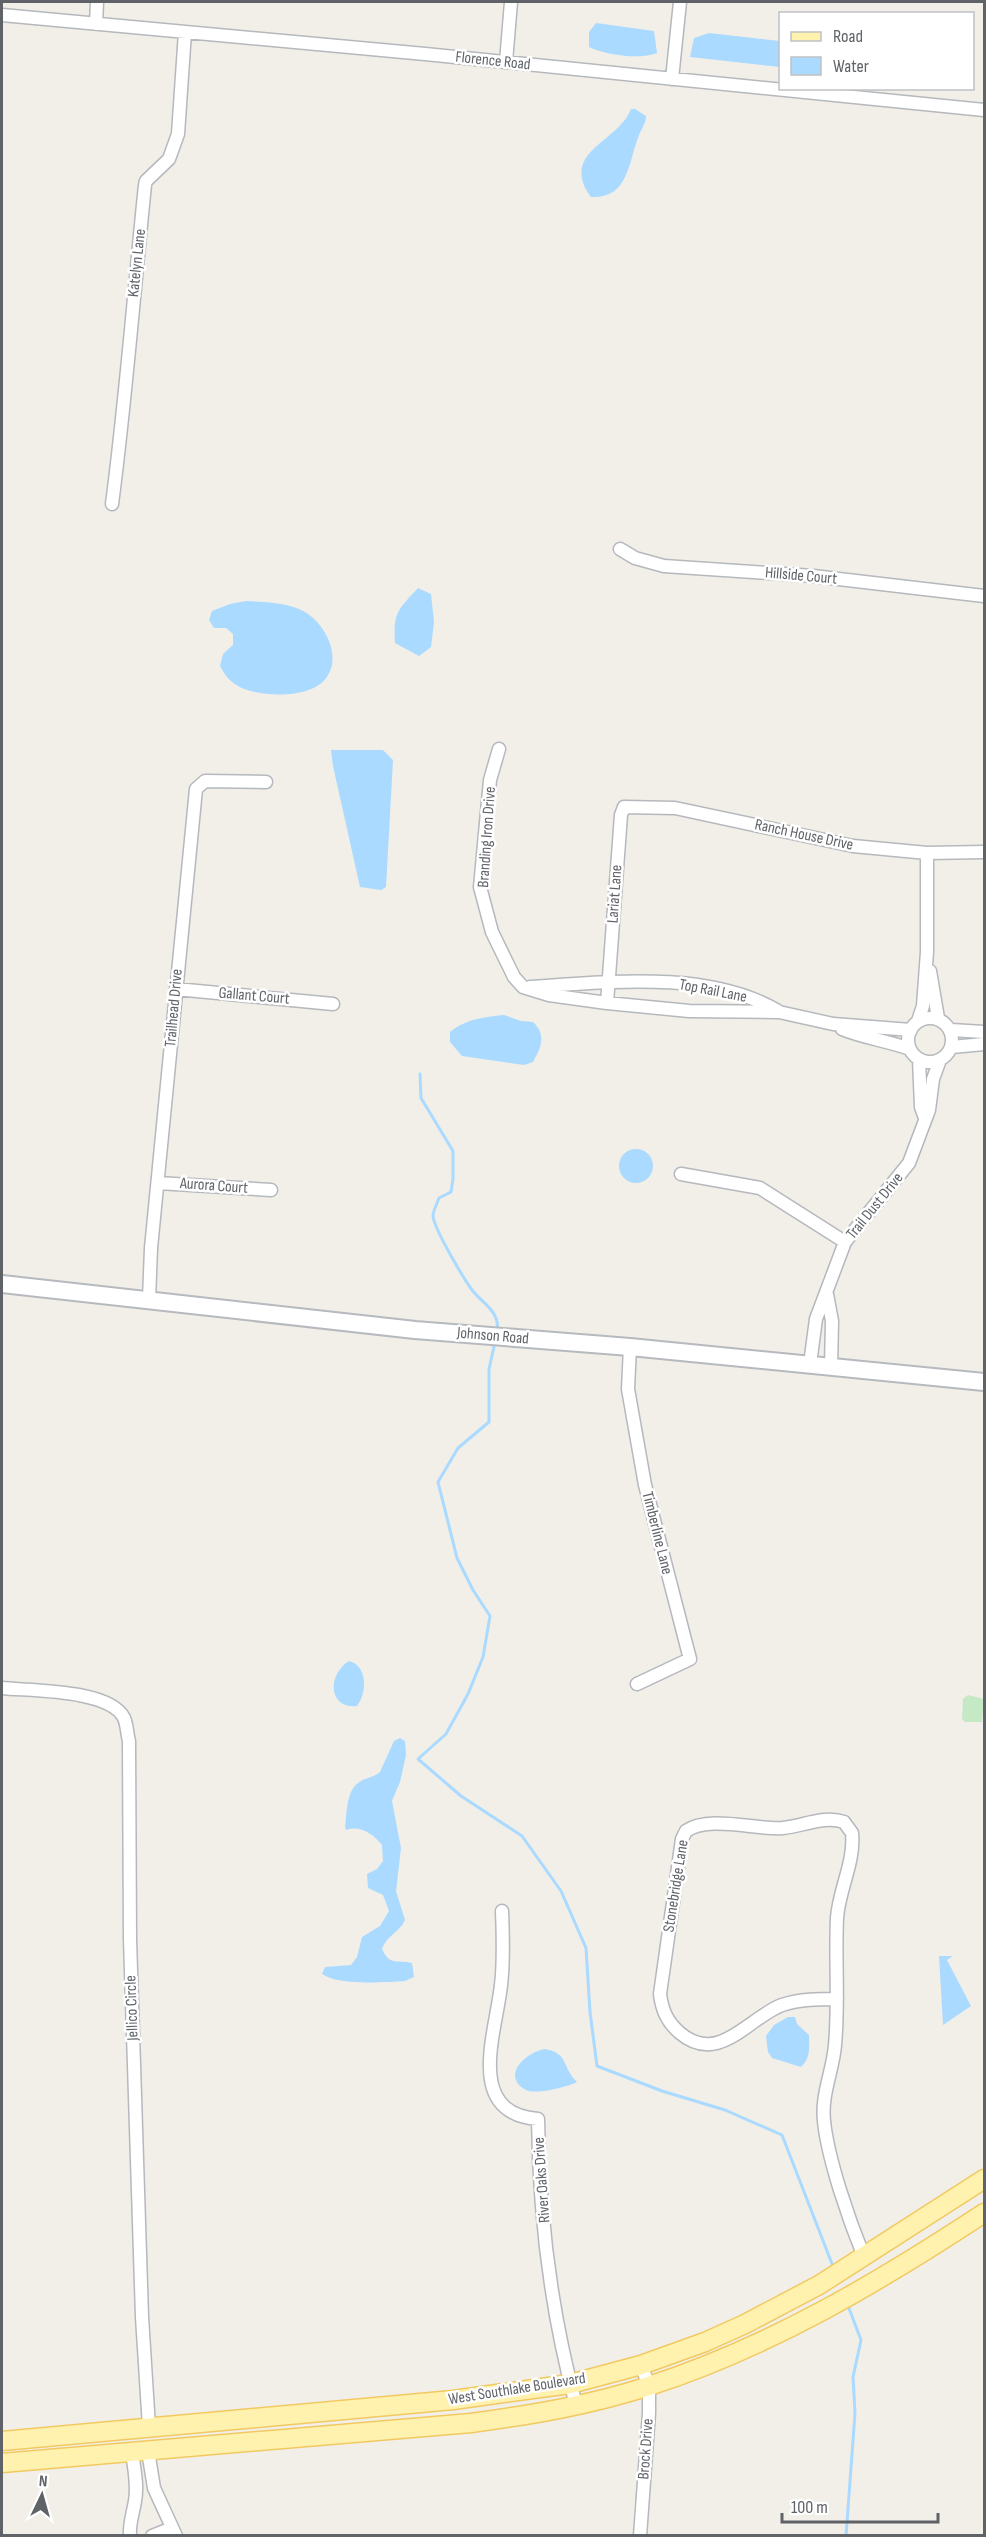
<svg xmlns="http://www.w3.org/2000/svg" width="986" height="2537" font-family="'Sofia Sans Condensed',sans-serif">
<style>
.green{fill:#c5e8c5}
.water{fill:#aadaff}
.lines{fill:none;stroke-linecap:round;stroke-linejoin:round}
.stream{stroke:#aadaff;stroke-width:3}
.street-casing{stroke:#b5b8bc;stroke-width:15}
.secondary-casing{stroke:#b6babf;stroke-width:20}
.primary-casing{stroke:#f2c960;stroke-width:21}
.street{stroke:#fff;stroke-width:12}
.secondary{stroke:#fff;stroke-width:16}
.primary{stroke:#fff2af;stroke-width:18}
.labels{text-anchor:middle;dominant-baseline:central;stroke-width:5;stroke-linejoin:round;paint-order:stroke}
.street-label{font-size:16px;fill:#5f6368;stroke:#fff}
</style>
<rect width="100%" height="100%" fill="#f1efe8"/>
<!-- green -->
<path class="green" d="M968,1695L984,1699L982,1722H965L962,1719L963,1699Z"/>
<!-- water -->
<path class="water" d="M596,23L654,31L657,53C639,60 606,55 589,47V32Z
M709,33L780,41V67L690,57L694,38Z
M631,109H635L646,116C646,125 640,130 638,138C628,164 628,199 591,197C558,152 619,142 631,109Z
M418,588L431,594L434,622L431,647L419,656L395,643C393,612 398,610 418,588Z
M246,601C264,602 289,602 305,612C324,623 341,654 328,675C315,700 259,698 238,686C229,681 225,675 220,666L223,654L233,645V634L226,628H214L209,620L212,611L230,604Z
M331,750H383L393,760L386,887L381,890L360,887L333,766Z
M504,1015L521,1021L533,1022C546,1034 542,1047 533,1062L524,1065L462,1056L450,1042V1032C465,1019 485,1017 504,1015Z
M619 1166a17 17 0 1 1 34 0a17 17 0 1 1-34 0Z
M349,1661C368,1666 367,1693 357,1706C328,1709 327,1675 349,1661Z
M400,1738L405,1741L406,1755L400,1782L392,1801L401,1848L396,1891L405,1920C400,1932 386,1936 382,1949C390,1967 399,1959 412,1963L414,1977L405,1981C383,1982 340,1986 322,1974L325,1967L351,1965L357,1957L362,1937L380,1926L389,1911L383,1895L368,1888L367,1874L377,1869L383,1861L382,1845C373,1834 360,1825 346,1830L345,1827C347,1814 346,1792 358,1783C364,1778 373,1778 380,1772L394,1741Z
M939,1956H953L947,1960L971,2006L943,2025Z
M788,2017H795L797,2024L809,2035C809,2047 811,2058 801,2067L772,2058L768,2052L766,2036L774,2025Z
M545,2049C569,2053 562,2068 577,2082C567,2087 536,2095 526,2090C500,2076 526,2052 545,2049Z"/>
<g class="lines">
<!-- stream -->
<path class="stream" d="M420,1074L421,1098L453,1151V1179L451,1192L439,1198C437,1204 433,1211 433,1216C434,1229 464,1279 472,1290C483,1304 501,1312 497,1332
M495,1342L489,1369V1422L458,1448L438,1482L457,1558L473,1590L490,1616L483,1657L468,1694L446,1734L418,1759L461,1796L522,1836L561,1891L586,1948L590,2012L597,2066L662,2091L725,2110L782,2135L834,2269
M846,2536L855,2413L853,2377L861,2340L847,2303"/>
<!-- street casing -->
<g class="street-casing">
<path id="street" d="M2,15L425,54L984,110
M96,24L97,2
M506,62L511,2
M672,79L680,2
M112,504C126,398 134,291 145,185L146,181L169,159L178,134L185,32
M620,549L635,558L664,566L813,576L984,596
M499,749L490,780L480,887L492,932L514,977L523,987
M930,971L938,1018
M523,987L549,995L607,1003L689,1011L779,1012L833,1024L911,1030
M530,987C608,982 708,970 778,1011
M176,989L333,1004
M607,1003L621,815L624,807L675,808L853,846L927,853L984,852
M908 1040a22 22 0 1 1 44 0a22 22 0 1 1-44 0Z
M918,1021L923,1006L927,952V853
M842,1029C864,1038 888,1041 910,1049
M951,1030L984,1032
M952,1047L984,1044
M919,1059L921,1107L925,1118
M681,1174L760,1188L845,1242
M158,1183L271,1190
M827,1294L832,1321L831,1367
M149,1300L151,1248L196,789L205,781L266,782
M630,1347L628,1389L645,1485L690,1659L637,1684
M810,1364L816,1319L845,1242L909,1163L929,1110L933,1079L940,1060
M2,1688C30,1691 110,1689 124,1718C127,1724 127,1734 129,1741L130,1939L142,2317L149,2427
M502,1911C503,1936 504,1961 501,1985C496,2033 464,2113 538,2119C539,2215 551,2312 576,2405
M837,1999C819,1999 800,1999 782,2005C749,2017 719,2066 680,2033C667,2022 662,2010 660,1994L682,1839L686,1831C709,1815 756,1830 783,1828C803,1826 825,1815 844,1822L852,1833C855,1862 839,1889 837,1918C835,1960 839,2003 835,2045C833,2071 821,2094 824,2121C828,2160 849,2220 864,2257
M148,2451L154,2488L176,2536
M130,2536C129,2523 133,2514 135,2501C138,2485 134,2468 132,2452
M152,2536L172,2528
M640,2536L649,2413V2386L641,2365"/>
</g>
<!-- secondary casing -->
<g class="secondary-casing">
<path id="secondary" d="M2,1284L415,1330L630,1347L984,1382"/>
</g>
<!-- primary casing -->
<g class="primary-casing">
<path id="primary" d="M2,2441L453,2400L570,2384L641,2365L705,2342L745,2324L819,2285L984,2179
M2,2463L471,2423C531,2415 591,2405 649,2386C770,2347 879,2282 984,2213"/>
</g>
<!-- street -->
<use href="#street" class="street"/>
<!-- secondary -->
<use href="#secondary" class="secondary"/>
<!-- primary -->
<use href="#primary" class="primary"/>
</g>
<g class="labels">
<!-- street labels -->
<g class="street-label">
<text transform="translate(493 61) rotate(6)">Florence Road</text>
<text transform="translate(137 263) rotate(-84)">Katelyn Lane</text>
<text transform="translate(801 576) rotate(5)">Hillside Court</text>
<text transform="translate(804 835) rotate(12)">Ranch House Drive</text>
<text transform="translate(487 837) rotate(-86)">Branding Iron Drive</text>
<text transform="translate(615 894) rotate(-86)">Lariat Lane</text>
<text transform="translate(713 991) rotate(11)">Top Rail Lane</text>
<text transform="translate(254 996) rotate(5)">Gallant Court</text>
<text transform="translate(174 1008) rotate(-85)">Trailhead Drive</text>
<text transform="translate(214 1186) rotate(4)">Aurora Court</text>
<text transform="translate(875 1206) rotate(-51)">Trail Dust Drive</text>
<text transform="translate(493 1336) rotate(5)">Johnson Road</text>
<text transform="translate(657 1533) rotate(76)">Timberline Lane</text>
<text transform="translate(676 1886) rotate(-81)">Stonebridge Lane</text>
<text transform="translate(132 2008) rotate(-92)">Jellico Circle</text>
<text transform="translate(542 2180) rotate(-94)">River Oaks Drive</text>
<text transform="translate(517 2389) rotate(-9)">West Southlake Boulevard</text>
<text transform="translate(646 2449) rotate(-86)">Brock Drive</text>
</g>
</g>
<!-- border -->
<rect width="986" height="2537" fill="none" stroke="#5f6368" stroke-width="6"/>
<!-- legend -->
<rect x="779" y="12" width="195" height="78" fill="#ffffff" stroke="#bfc1c3" stroke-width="1.5"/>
<rect x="791" y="32" width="30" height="9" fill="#fff2af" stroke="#bfc1c3" stroke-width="1.5"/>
<text x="833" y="42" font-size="18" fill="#5f6368">Road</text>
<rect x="791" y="57" width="30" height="18" fill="#aadaff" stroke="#bfc1c3" stroke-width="1.5"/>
<text x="833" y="72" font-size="18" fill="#5f6368">Water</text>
<!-- north arrow -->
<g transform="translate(42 2495) rotate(5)" stroke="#ffffff" stroke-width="4.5" paint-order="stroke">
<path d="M0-4.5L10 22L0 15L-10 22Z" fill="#5f6368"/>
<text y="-9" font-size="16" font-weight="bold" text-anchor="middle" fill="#5f6368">N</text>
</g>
<!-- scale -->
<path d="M782 2513v9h156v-9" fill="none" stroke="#5f6368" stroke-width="3"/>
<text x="791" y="2513" font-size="18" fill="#5f6368" stroke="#ffffff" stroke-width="4.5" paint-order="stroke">100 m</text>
</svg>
